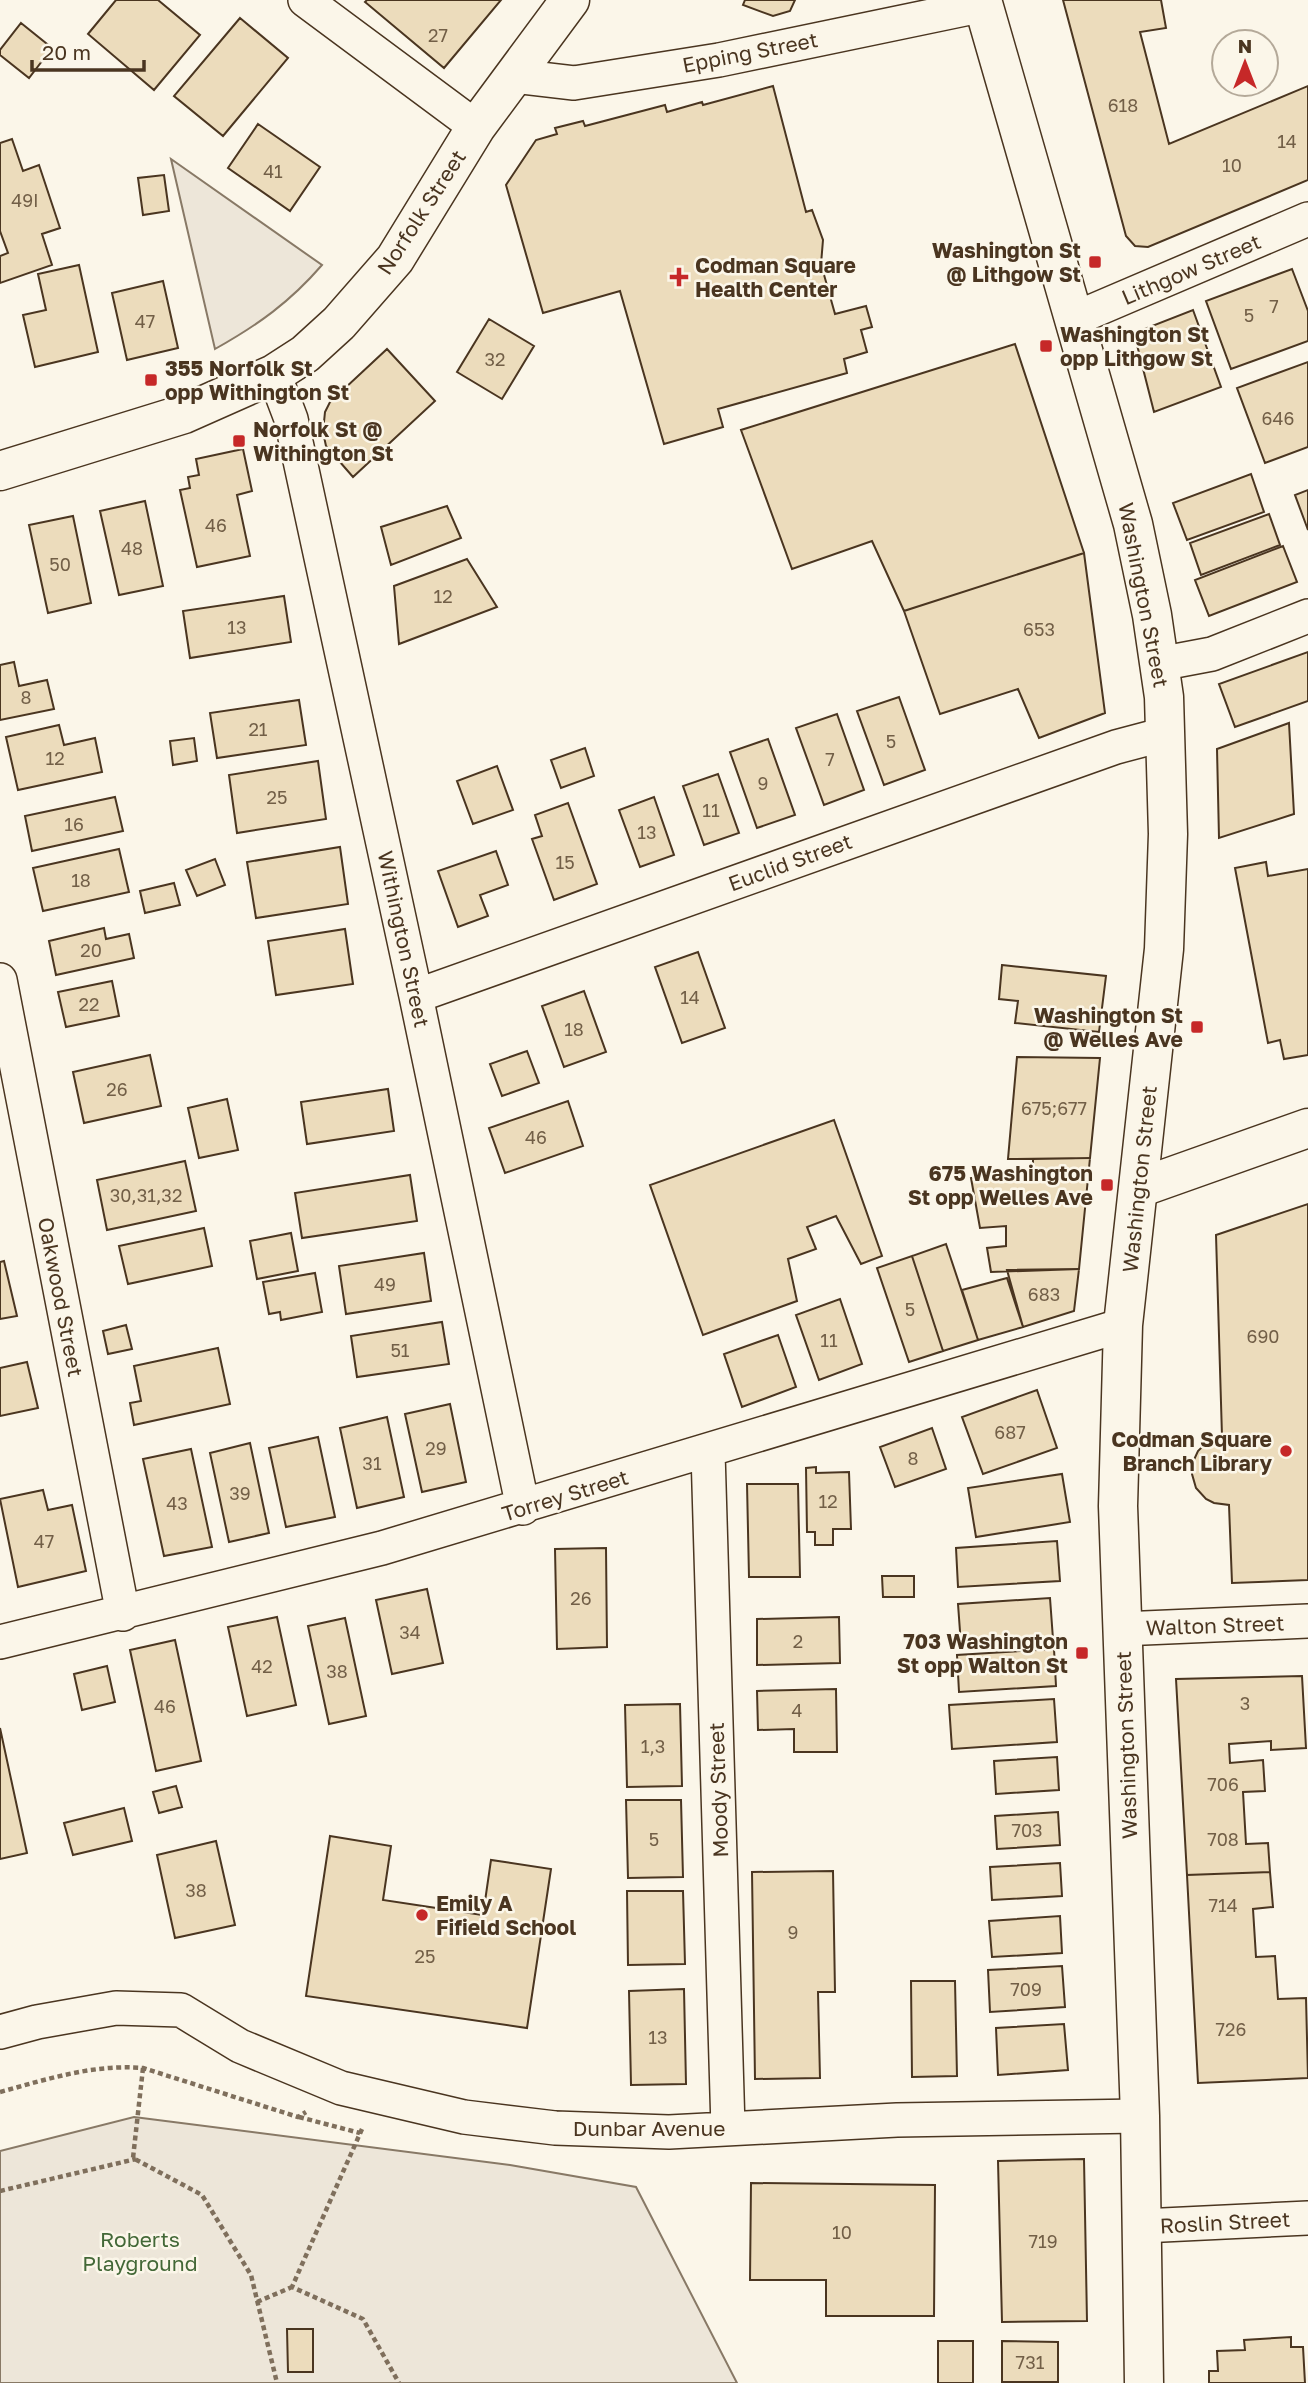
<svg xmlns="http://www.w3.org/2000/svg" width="1308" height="2383" font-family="'Golos Text',sans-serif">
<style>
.green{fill:#ede6d9;stroke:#887966;stroke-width:2}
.building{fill:#ecdcbc;stroke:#4a3520;stroke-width:2}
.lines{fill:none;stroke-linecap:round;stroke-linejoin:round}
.minor-casing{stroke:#4a3520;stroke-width:36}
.tertiary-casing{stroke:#4a3520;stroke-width:41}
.secondary-casing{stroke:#4a3520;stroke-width:41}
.path{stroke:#7f6f5c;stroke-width:4.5;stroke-dasharray:5 3.5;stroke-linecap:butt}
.minor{stroke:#fbf6e9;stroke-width:33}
.tertiary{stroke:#fbf6e9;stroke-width:38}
.secondary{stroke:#fbf6e9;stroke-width:38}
.poi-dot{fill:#c62828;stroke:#fbf6e9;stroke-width:2.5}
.labels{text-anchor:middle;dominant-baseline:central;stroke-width:5;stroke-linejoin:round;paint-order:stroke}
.number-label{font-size:18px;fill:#725f47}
.street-label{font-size:21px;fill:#4a3520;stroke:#fbf6e9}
.poi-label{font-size:21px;font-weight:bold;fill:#4a3520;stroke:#fbf6e9;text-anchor:end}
.park-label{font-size:21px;fill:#436837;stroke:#fbf6e9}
</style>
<rect width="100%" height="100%" fill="#fbf6e9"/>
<!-- green -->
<path class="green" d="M171,159L322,265C290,302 258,325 215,349Z
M134,2117L510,2165L636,2187L737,2383H0V2151Z"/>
<!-- building -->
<path class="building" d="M116,0H158L200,35L154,90L88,34Z
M367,0H501L444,68L365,2Z
M745,0H795L790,11L773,16L743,5Z
M1063,0H1161L1166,28L1140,32L1169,144L1308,86V180L1148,247L1135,246L1126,236Z
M240,18L288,58L223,136L174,96Z
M21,23L52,48L29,78L0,55V50Z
M773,86L806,212L812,210L823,240L821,264L835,314L866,306L872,327L861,330L867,352L844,359L847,373L718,409L723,427L664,444L620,291L543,313L506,185L536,140L557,134L555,128L583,121L585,126L665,105L667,112L702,102L703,105Z
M258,124L320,167L290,211L228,168Z
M12,139L23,171L39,165L60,228L42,234L52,265L0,283V256L8,253L0,231V143Z
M164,175L169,211L143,215L138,178Z
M79,265L98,352L35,367L23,315L46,310L38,274Z
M1292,269L1308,311V341L1231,369L1206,301Z
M163,281L178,348L127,360L112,293Z
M1193,310L1221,387L1154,412L1134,333Z
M489,319L534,346L502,399L457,372Z
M1015,344L1084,553L904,611L872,541L792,569L741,430Z
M387,349L435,401L353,477L326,446L323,432L325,412L330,402Z
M1308,362V447L1265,463L1237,388Z
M243,449L252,491L237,495L250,556L197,567L180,490L190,488L188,477L199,475L196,459Z
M1251,474L1264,512L1187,540L1173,503Z
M1308,490V530L1295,495Z
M145,501L163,586L119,595L100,511Z
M447,506L461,538L391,565L381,527Z
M1269,514L1280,545L1201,575L1190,543Z
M73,516L91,603L48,613L29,525Z
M1283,546L1297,582L1209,616L1195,580Z
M1084,553L1105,713L1039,738L1018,689L940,714L904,611Z
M467,559L497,607L399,644L394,586Z
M284,596L291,642L190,658L183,611Z
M1308,652V701L1235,727L1219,684Z
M14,662L19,686L47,680L54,709L0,720V665Z
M899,697L925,770L884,785L857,711Z
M299,700L306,745L217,758L210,713Z
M837,714L864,790L824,805L796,728Z
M1289,723L1294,814L1219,838L1217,749Z
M59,725L64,745L95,738L102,772L18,790L6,737Z
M194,738L197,761L173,765L170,741Z
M768,739L795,815L757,828L730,752Z
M585,748L594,776L561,788L551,760Z
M318,761L326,819L237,833L229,775Z
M497,766L513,810L473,824L457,781Z
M718,774L739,833L704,845L683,786Z
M115,797L123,831L32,851L25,816Z
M654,797L674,855L640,867L619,810Z
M568,803L597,884L554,900L532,839L542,836L535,815Z
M340,847L348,904L256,918L247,862Z
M119,849L129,892L43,911L33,868Z
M496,851L508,885L480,895L488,916L458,927L438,871Z
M215,859L225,885L197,896L186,870Z
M1266,862L1268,876L1308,869V1055L1284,1059L1280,1040L1268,1043L1235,868Z
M174,883L180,905L145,913L140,891Z
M104,928L106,939L129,934L134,958L56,975L49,941Z
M345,929L353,984L276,995L268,941Z
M698,952L725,1028L682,1043L655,967Z
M1002,965L1106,976L1099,1032L1015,1023L1018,1001L999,999Z
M112,981L119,1016L66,1027L58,992Z
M584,991L606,1052L564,1067L542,1006Z
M527,1051L539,1083L502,1096L490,1064Z
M150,1055L161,1106L84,1123L73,1072Z
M1017,1057L1100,1058L1090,1158L1008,1159Z
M388,1089L394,1131L307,1144L301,1102Z
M227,1099L238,1150L199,1158L188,1108Z
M568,1101L583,1146L505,1173L489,1128Z
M834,1120L882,1256L861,1264L836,1216L807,1227L816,1249L788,1259L797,1301L703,1335L650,1185Z
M1090,1158L1079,1269L991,1272L987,1248L1006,1246V1226L980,1228L971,1178L1033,1169V1159Z
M185,1161L196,1211L107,1230L97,1180Z
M410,1175L417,1221L302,1238L295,1193Z
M1308,1204V1580L1232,1583L1229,1505L1214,1503L1206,1499L1196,1488L1192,1474V1464L1198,1451L1208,1441L1222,1436L1216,1235Z
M204,1228L212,1266L128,1284L119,1246Z
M291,1233L298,1271L257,1279L250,1241Z
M946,1244L978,1340L943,1351L912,1256Z
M424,1253L431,1301L346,1314L339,1266Z
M912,1256L943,1351L909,1362L877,1268Z
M4,1261L17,1316L0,1319V1262Z
M1079,1269L1074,1311L1023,1327L1007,1270Z
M315,1273L322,1312L281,1320L280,1312L269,1314L263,1282Z
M1007,1278L1023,1327L978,1340L962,1290Z
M840,1299L862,1364L819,1380L796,1315Z
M442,1322L449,1364L357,1377L351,1336Z
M126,1325L132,1349L108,1354L103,1331Z
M778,1335L796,1387L742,1407L724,1354Z
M218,1348L230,1404L134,1425L130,1403L141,1401L134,1366Z
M27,1362L38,1408L0,1416V1368Z
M1037,1390L1057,1448L983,1474L962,1417Z
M450,1404L466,1482L422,1492L405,1414Z
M387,1417L404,1497L357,1508L340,1428Z
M932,1428L946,1469L895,1487L880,1447Z
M318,1437L335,1517L286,1527L269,1448Z
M250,1443L269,1533L229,1542L210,1453Z
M191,1449L212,1547L164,1556L143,1459Z
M816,1467V1473L849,1472L851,1529H833V1545H815V1532H807L806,1468Z
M1062,1474L1070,1522L976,1537L968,1488Z
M747,1484H798L800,1577H749Z
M43,1490L48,1510L72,1505L86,1571L18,1587L0,1499Z
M1057,1541L1060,1581L958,1587L956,1548Z
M606,1548L607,1647L557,1649L555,1549Z
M882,1576H914V1597H883Z
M427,1589L443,1663L392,1674L376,1600Z
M1050,1598L1053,1639L961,1645L958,1604Z
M277,1617L296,1705L247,1716L228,1627Z
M839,1617L840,1663L757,1665V1619Z
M345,1618L366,1716L329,1724L308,1626Z
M175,1640L201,1761L156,1771L130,1650Z
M1054,1649L1056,1686L959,1692L957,1655Z
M107,1666L115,1702L82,1710L74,1674Z
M1302,1676L1306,1748L1271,1750V1741L1229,1744L1230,1763L1263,1760L1265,1791L1243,1792L1246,1844L1268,1843L1270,1872L1187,1875L1176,1679Z
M836,1689L837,1752H794V1729L758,1730L757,1691Z
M1054,1699L1057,1742L952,1749L949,1705Z
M680,1704L682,1786L627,1787L625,1705Z
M0,1728L27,1853L0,1859Z
M1057,1757L1059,1790L996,1794L994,1761Z
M176,1786L182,1807L159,1813L153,1792Z
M626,1800H681L683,1877L628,1878Z
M124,1808L132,1841L73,1855L64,1823Z
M1058,1812L1060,1845L997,1849L995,1816Z
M330,1836L391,1846L383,1900L483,1915L491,1860L551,1869L527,2028L306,1996Z
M216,1841L235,1925L175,1938L157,1855Z
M1060,1863L1062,1896L992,1900L990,1867Z
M833,1871L835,1992H818L820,2078L755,2079L752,1872Z
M1270,1872L1273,1907L1253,1909L1256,1957L1275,1956L1278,1999L1306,1998L1308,2078L1198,2083L1187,1875Z
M627,1891H683L685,1964L628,1965Z
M1060,1916L1062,1953L992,1957L989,1921Z
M1062,1966L1065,2007L990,2012L988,1970Z
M911,1981H955L957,2076L912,2077Z
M684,1989L686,2084L631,2085L629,1991Z
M1064,2024L1068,2070L998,2075L996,2028Z
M1084,2159L1087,2321L1002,2322L998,2161Z
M751,2183L935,2185L934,2316H826V2280H750Z
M287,2329H313V2372H288Z
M1291,2337V2347H1303L1305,2383H1209V2371H1218L1217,2351L1245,2350L1244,2340Z
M938,2341H973V2383H938Z
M1002,2341L1058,2342V2382H1002Z"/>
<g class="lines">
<!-- minor casing -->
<g class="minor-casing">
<path id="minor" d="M305,0L476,127
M514,76L574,83L719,60L984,5
M1074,319L1308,219
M274,374L291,419L416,996L523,1508
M1159,664L1212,654L1308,616
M0,980L123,1614
M416,996L1116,747L1165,734
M708,1452L728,2128
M1121,1629L1308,1621
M0,1642L382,1548L1123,1325
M0,2032L37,2022L116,2008L181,2010L240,2046L341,2088L464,2117L555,2128L669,2132L897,2120L1140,2116
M1142,2226L1308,2218"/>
</g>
<!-- tertiary casing -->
<g class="tertiary-casing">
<path id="tertiary" d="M1139,1188L1308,1128"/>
</g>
<!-- secondary casing -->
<g class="secondary-casing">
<path id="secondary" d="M982,0L1133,524L1152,615L1164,697L1168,834L1164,949L1123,1325L1118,1506L1140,2116L1144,2383
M0,471L184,414L274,374L305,354L339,323L395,259L476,127L570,0"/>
</g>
<!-- path -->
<path class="path" d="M143,2068L133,2158L202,2195L251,2275L277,2383
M0,2092C48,2079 93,2064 143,2068L298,2117L306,2112
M299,2117L360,2133
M362,2129L292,2287L363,2319L399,2383
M0,2191L136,2159
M257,2302L292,2287"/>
<!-- minor -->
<use href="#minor" class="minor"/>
<!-- tertiary -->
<use href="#tertiary" class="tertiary"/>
<!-- secondary -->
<use href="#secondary" class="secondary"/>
</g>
<!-- markers -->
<g class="poi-dot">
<rect x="1088" y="255" width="14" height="14" rx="3.5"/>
<path d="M675.5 266.5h7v7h7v7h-7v7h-7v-7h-7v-7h7z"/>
<rect x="1039" y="339" width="14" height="14" rx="3.5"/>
<rect x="144" y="373" width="14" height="14" rx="3.5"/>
<rect x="232" y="434" width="14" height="14" rx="3.5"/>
<rect x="1190" y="1020" width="14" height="14" rx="3.5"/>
<rect x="1100" y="1178" width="14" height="14" rx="3.5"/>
<circle cx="1286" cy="1451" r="7"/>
<rect x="1075" y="1646" width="14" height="14" rx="3.5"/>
<circle cx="422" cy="1915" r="7"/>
</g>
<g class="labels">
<!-- number labels -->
<g class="number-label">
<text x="438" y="35">27</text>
<text x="1123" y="105">618</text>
<text x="1287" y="141">14</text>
<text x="1232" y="165">10</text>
<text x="273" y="171">41</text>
<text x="25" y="200">49I</text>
<text x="1274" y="306">7</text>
<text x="1249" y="315">5</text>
<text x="145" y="321">47</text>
<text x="495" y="359">32</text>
<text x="1278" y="418">646</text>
<text x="216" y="525">46</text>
<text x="132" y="548">48</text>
<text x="60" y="564">50</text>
<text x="443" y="596">12</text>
<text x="237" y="627">13</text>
<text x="1039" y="629">653</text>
<text x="26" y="697">8</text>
<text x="258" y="729">21</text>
<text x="891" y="741">5</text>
<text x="55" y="758">12</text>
<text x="830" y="759">7</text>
<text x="763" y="783">9</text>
<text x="277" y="797">25</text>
<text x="711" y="810">11</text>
<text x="74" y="824">16</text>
<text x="647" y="832">13</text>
<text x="565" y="862">15</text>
<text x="81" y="880">18</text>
<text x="91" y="950">20</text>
<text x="690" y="997">14</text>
<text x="89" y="1004">22</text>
<text x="574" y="1029">18</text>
<text x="117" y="1089">26</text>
<text x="1054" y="1108">675;677</text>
<text x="536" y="1137">46</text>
<text x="146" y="1195">30,31,32</text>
<text x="385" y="1284">49</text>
<text x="1044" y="1294">683</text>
<text x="910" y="1309">5</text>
<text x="1263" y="1336">690</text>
<text x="829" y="1340">11</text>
<text x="400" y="1350">51</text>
<text x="1010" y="1432">687</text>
<text x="436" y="1448">29</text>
<text x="913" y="1458">8</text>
<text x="372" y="1463">31</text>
<text x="240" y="1493">39</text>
<text x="828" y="1501">12</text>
<text x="177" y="1503">43</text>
<text x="44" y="1541">47</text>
<text x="581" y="1598">26</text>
<text x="410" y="1632">34</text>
<text x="798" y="1641">2</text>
<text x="262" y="1666">42</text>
<text x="337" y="1671">38</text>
<text x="1245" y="1703">3</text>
<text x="165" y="1706">46</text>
<text x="797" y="1710">4</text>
<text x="653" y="1746">1,3</text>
<text x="1223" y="1784">706</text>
<text x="1027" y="1830">703</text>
<text x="654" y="1839">5</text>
<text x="1223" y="1839">708</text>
<text x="196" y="1890">38</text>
<text x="1223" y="1905">714</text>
<text x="793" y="1932">9</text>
<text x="425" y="1956">25</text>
<text x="1026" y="1989">709</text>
<text x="1231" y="2029">726</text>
<text x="658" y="2037">13</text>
<text x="842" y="2232">10</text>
<text x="1043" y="2241">719</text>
<text x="1030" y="2362">731</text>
</g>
<!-- street labels -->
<g class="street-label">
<text transform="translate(750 52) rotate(-11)">Epping Street</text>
<text transform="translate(421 212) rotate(-57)">Norfolk Street</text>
<text transform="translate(1191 269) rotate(-23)">Lithgow Street</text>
<text transform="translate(1144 595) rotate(79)">Washington Street</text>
<text transform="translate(790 862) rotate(-20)">Euclid Street</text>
<text transform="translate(404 939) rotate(78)">Withington Street</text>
<text transform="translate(1139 1179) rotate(-84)">Washington Street</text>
<text transform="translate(61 1297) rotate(79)">Oakwood Street</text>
<text transform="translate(565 1495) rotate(-17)">Torrey Street</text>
<text transform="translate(1215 1625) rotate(-2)">Walton Street</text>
<text transform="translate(1126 1745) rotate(-92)">Washington Street</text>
<text transform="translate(718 1790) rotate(-92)">Moody Street</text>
<text x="649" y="2128">Dunbar Avenue</text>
<text transform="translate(1225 2222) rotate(-3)">Roslin Street</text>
</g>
<!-- poi labels -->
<g class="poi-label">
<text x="1081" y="250">Washington St<tspan x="1081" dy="24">@ Lithgow St</tspan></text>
<text x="695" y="265" text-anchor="start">Codman Square<tspan x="695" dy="24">Health Center</tspan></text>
<text x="1060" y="334" text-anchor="start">Washington St<tspan x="1060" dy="24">opp Lithgow St</tspan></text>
<text x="165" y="368" text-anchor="start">355 Norfolk St<tspan x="165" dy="24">opp Withington St</tspan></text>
<text x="253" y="429" text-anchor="start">Norfolk St @<tspan x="253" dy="24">Withington St</tspan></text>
<text x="1183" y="1015">Washington St<tspan x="1183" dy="24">@ Welles Ave</tspan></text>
<text x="1093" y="1173">675 Washington<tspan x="1093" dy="24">St opp Welles Ave</tspan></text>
<text x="1272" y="1439">Codman Square<tspan x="1272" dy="24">Branch Library</tspan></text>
<text x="1068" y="1641">703 Washington<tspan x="1068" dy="24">St opp Walton St</tspan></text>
<text x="436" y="1903" text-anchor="start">Emily A<tspan x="436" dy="24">Fifield School</tspan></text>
</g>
<!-- park labels -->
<g class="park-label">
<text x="140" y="2239">Roberts<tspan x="140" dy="24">Playground</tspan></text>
</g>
</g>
<!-- north arrow -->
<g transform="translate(1245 63)"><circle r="33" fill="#fbf6e9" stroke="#b4a999" stroke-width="2"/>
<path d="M0-5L12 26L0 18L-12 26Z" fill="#c62828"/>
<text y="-10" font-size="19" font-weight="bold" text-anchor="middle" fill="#4a3520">N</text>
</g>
<!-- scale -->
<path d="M32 60v10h112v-10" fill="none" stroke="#4a3520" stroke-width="3.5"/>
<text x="42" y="60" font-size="21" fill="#4a3520" stroke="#fbf6e9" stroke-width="5" paint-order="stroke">20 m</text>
</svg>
